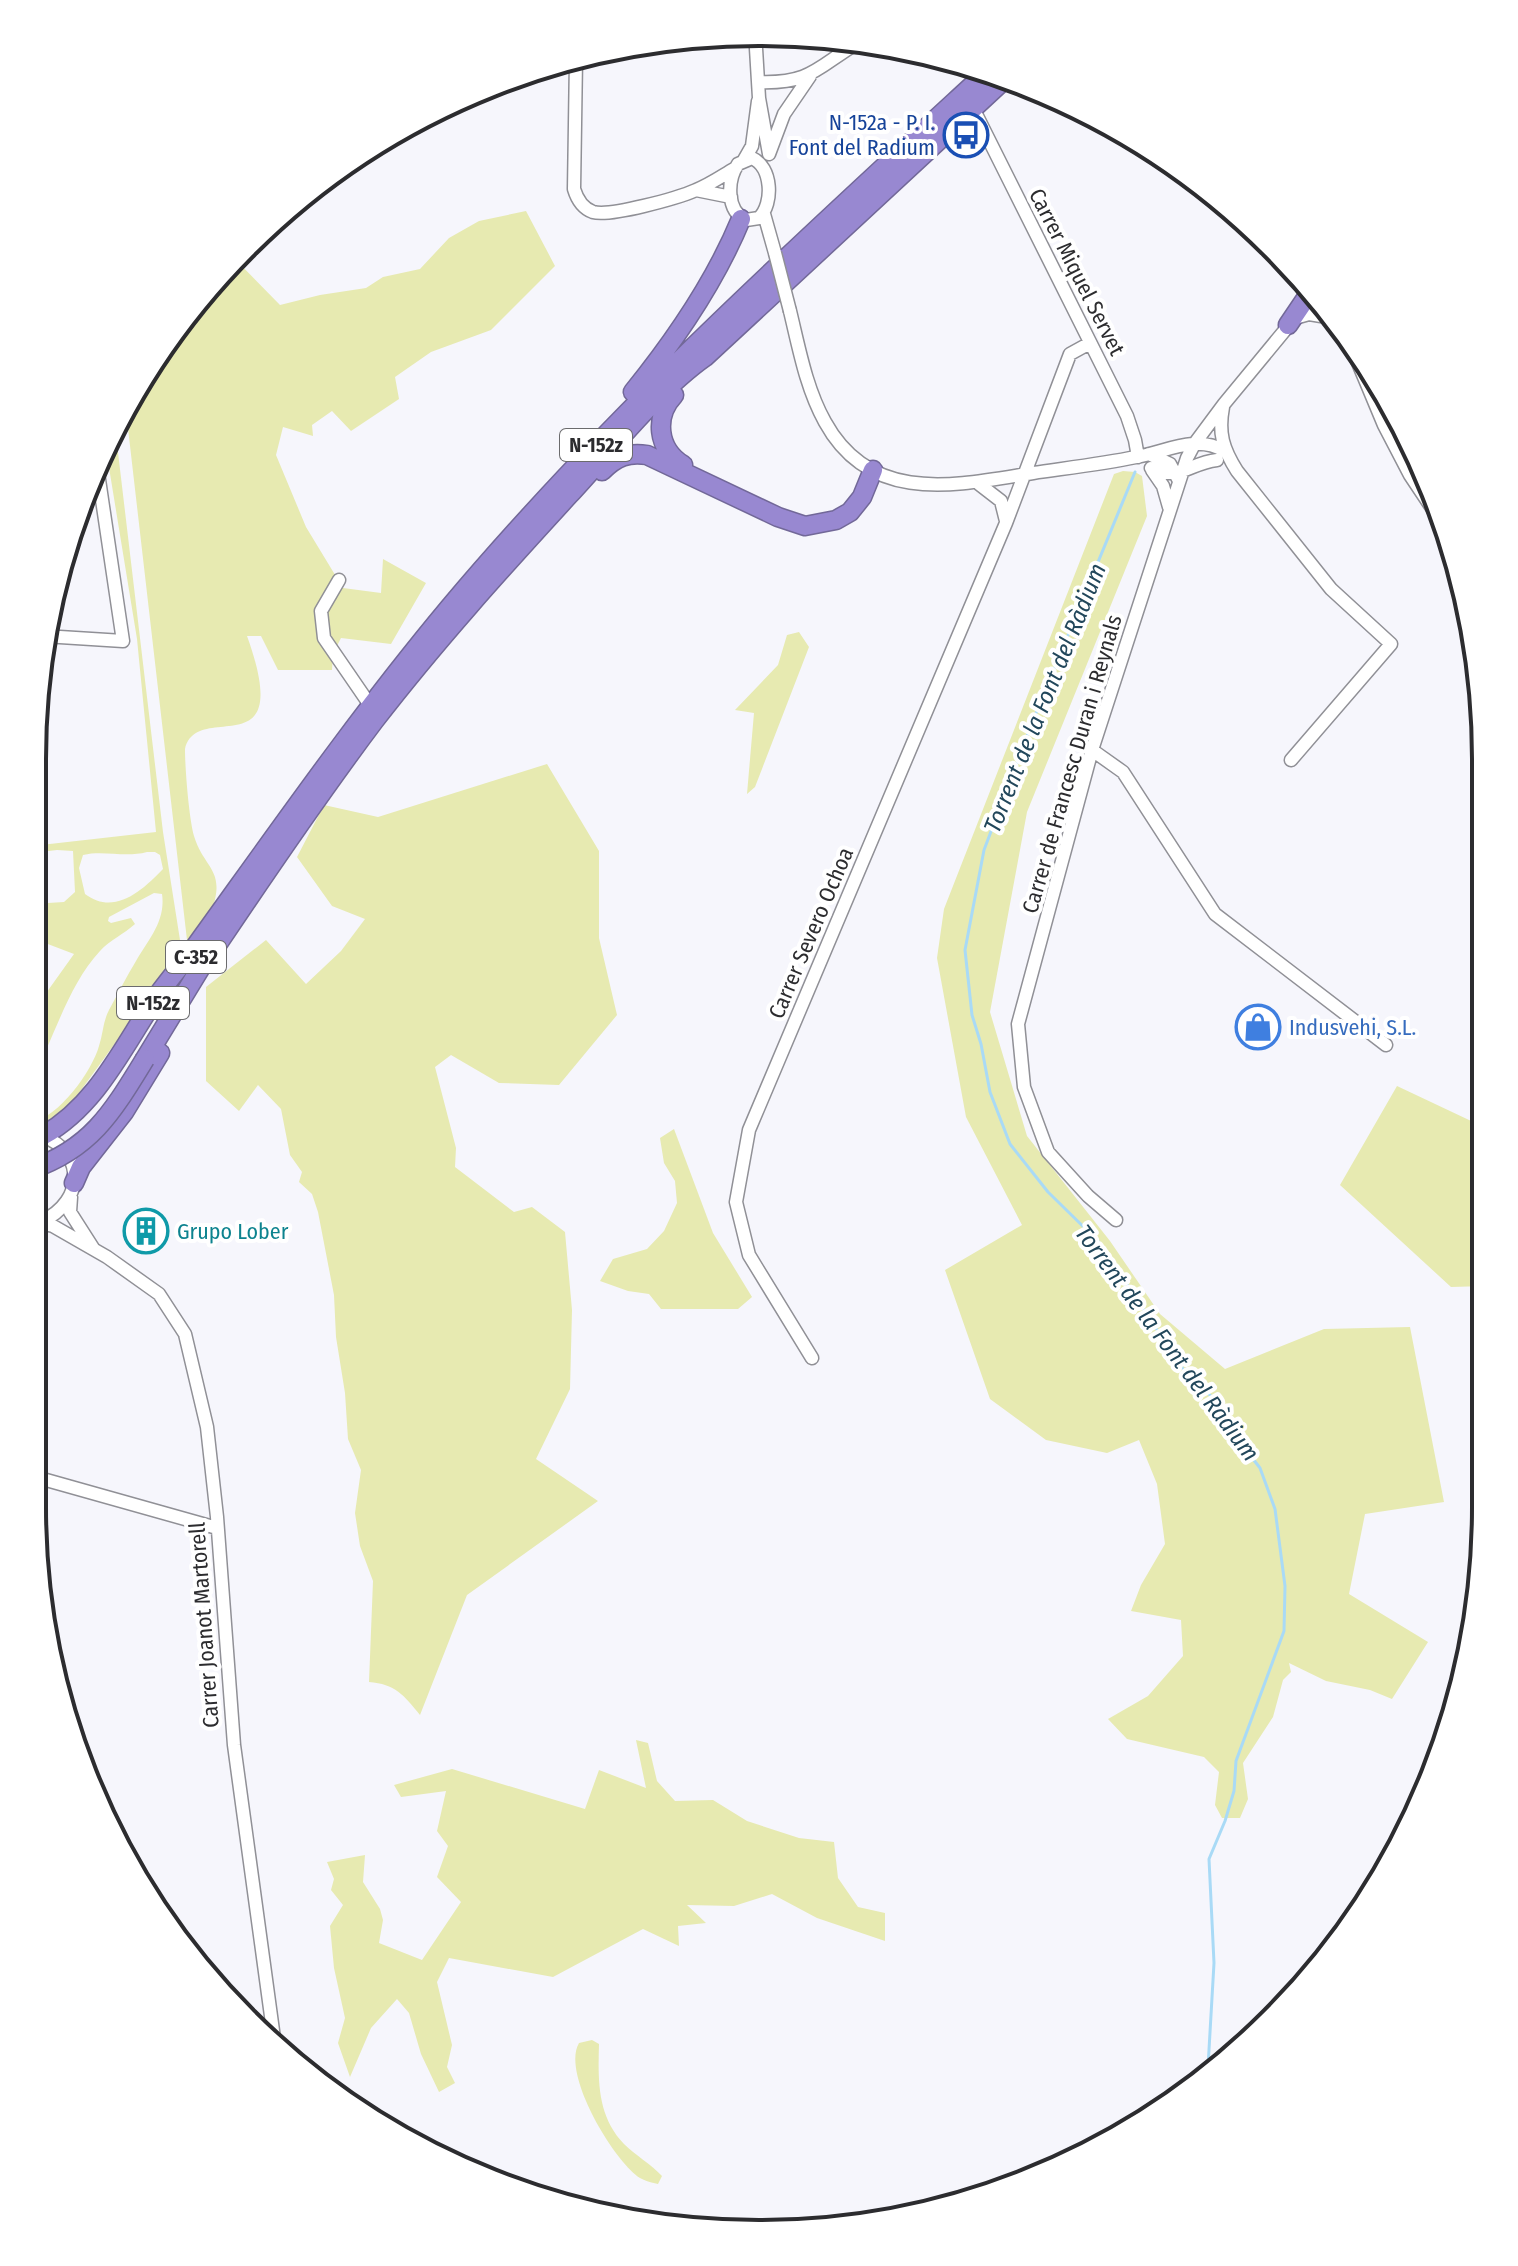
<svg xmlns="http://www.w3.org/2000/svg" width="1518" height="2266" font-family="'Fira Sans Condensed',sans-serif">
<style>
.green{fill:#e7eab1;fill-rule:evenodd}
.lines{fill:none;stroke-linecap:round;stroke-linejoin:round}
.stream{stroke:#a9daf6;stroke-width:3}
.minor-casing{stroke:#909096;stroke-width:15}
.highway-casing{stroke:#726898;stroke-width:21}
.minor{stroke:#fff;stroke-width:12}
.highway{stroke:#9888d1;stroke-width:18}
.minor-bridge-casing{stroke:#909096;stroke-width:15;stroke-linecap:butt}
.highway-bridge-casing{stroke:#726898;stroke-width:21;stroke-linecap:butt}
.minor-bridge{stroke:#fff;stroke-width:12}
.highway-bridge{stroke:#9888d1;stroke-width:18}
.labels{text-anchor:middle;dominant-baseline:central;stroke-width:8;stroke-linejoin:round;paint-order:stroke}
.shield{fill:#fff;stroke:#6b6b6d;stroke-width:2}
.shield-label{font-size:20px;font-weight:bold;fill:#2c2c2f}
.transit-label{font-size:22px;fill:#164399;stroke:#fff;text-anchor:end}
.street-label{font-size:22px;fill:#2c2c2f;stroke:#fff}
.shop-label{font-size:22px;fill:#366cbe;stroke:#fff;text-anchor:start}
.culture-label{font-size:22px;fill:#0d838f;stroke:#fff;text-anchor:start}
.water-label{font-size:24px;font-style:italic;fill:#22475b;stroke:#fff}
.rim{fill:none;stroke:#2c2c2f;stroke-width:4}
</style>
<rect width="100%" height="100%" fill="#f6f6fc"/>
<!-- green -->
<path class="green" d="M526,211L555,266L491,330L431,352L395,377L399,399L351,431L332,411L312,425L313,436L283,427L276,455L306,527L343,588L381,593L383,559L426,583L391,644L341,638L333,654L332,670H278L261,636H247C296,772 197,698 185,749C185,769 189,818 194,836C204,869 226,869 212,910L68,1108L55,1122L32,1127V1122C59,1117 92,1071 99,1046C103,1034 103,1021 109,1010C118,994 126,977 136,961C148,940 166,921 162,894L154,893L109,917L108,921L111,923L131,918L135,924C124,934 110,940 100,951C68,985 54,1039 32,1079V1034L44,996L74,954L32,938V904L64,902L75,892L73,851L57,850L32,853V846L156,832L137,639L105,443L115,427L163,832L180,940H187L126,411L235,259L280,305L320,295L366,288L383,277L420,269L449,238L479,221ZM147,852H155L160,855L163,869C142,891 114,916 85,894L79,868L83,855C104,850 125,858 147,852Z
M1123,471L1135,472L1142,476L1147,516L1027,812L990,1012L1027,1136L1110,1241L1160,1314L1225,1369L1324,1329L1410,1327L1444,1502L1365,1514L1349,1594L1428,1642L1392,1699L1370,1690L1326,1681L1289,1663L1291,1672L1283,1680L1273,1717L1243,1763L1248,1799L1240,1818H1222L1215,1805L1219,1772L1204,1757L1127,1739L1108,1719L1148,1696L1183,1656L1181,1620L1131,1611L1141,1585L1165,1544L1157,1484L1139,1440L1107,1453L1046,1440L990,1399L945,1270L1022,1225L966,1117L937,958L944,909L1114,474Z
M799,632L809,647L755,787L747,794L754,713L735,710L778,665L787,635Z
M547,764L599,851V938L617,1015L559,1085L499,1083L451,1055L435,1067L456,1148L455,1167L514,1212L532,1207L565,1232L572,1310L570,1389L536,1459L598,1501L467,1595L420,1715C404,1695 395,1684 369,1682L373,1581L360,1546L355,1513L361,1470L348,1439L345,1393L336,1337L334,1295L318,1212L312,1194L299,1182L302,1172L290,1155L281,1109L258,1085L239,1111L206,1081V987L266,940L306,984L341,951L365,919L332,906L297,857L324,805L378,817Z
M1397,1086L1486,1128V1286L1451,1287L1340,1185Z
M674,1129L713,1233L752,1297L738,1309H661L649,1294L628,1291L600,1281L613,1259L647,1249L664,1231L677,1203L675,1181L664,1163L660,1138Z
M636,1740L648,1743L657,1781L675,1801L713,1800L747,1821L799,1838L834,1842L838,1878L858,1907L885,1913V1941L817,1918L772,1894L734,1906L687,1905L706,1923L678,1926L679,1946L643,1929L553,1977L449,1958L437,1982L452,2045L447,2067L455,2083L439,2092L421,2054L409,2013L397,1999L371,2028L350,2077L338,2043L345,2018L334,1968L330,1926L343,1905L331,1890L334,1879L327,1862L365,1855L363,1882L380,1909L383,1920L379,1943L422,1960L461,1902L437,1877L448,1846L437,1831L446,1791L401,1797L394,1785L452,1769L585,1809L599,1770L646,1788Z
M592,2040L599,2044C598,2080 597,2116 624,2144C635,2155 651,2164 662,2176L658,2184C653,2183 645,2181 640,2178C613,2160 561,2073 579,2043Z"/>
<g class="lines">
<!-- stream -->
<path class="stream" d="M1135,472L1034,718L984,850L965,950L972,1015L981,1044L990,1092L1010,1144L1048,1192L1098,1241L1185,1372L1212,1397L1232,1432L1260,1468L1275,1509L1285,1586L1284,1631L1236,1761L1234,1791L1225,1821L1209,1859L1214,1963L1208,2067"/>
<!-- minor casing -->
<g class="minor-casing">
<path id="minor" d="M755,32L759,98L769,154
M576,59L574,189C577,199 582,208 593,212C610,217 678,198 696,190C709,185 722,176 734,169
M758,82C812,84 817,67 859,42
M973,108L1127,416L1135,440L1138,457
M769,154L784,114L810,76
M752,158C772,167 774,203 759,218L746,220C726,211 727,180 738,164Z
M744,160L752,146L758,101
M696,190L731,197
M764,214L775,253
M790,311C799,348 806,388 825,422C871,506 957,485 1033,473C1067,468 1102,464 1136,457C1165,452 1197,434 1224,451
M1346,334L1384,425L1410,475L1444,526
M1223,407C1218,433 1223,449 1237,471L1331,589L1391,644L1291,760
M1149,454L1170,464L1178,479
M1151,468C1180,482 1189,463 1217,460
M1152,470L1163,486L1169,507
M979,484L1001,501L1006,521
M339,580L321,611L324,638L370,705
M44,636L123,641L97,466
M1092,750L1123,772L1215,914L1386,1045
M32,1133C85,1144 89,1201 40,1222
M71,1197L70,1212L93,1248
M1116,1220L1088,1196L1048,1152L1024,1087L1018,1024L1092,750L1187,458L1195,443L1224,404L1295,318L1309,314L1333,318
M39,1223L53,1226L107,1257L159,1294L185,1334L207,1427L217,1517L234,1745L274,2038
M812,1358L749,1255L736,1202L749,1130L1006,523L1070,354L1090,343
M32,1476L217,1528"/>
</g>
<!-- highway casing -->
<g class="highway-casing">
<path id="highway" d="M1288,325L1311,291
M633,392C676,339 715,282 741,219
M674,395C654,416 657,449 683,465
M602,471C616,457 628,452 647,455L778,517L805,526L836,520L850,512L862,497L873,470
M145,1059L209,954L217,945C268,869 319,794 374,721C435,642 502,568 569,495C609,452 658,390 705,357L1006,78
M44,1135C99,1104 125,1042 160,992C171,977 184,962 195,947C278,832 358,717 449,608C612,414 800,244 987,72
M74,1183L81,1167L124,1112L160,1053"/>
</g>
<!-- minor -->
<use href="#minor" class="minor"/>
<!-- highway -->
<use href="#highway" class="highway"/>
<!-- minor-bridge casing -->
<g class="minor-bridge-casing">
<path id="minor-bridge" d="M775,253L790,311"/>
</g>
<!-- highway-bridge casing -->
<g class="highway-bridge-casing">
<path id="highway-bridge" d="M32,1169C92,1148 113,1111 145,1059"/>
</g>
<!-- minor-bridge -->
<use href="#minor-bridge" class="minor-bridge"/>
<!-- highway-bridge -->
<use href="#highway-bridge" class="highway-bridge"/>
</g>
<!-- icons -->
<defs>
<g id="bus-ring" transform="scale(2.3)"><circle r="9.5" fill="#fff" stroke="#1a4fb4" stroke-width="1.5"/><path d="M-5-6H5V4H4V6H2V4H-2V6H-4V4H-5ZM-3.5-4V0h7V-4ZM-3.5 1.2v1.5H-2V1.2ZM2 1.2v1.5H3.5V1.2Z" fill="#1a4fb4"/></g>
<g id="shop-ring" transform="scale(2.3)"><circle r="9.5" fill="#fff" stroke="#3f7fe0" stroke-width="1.5"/><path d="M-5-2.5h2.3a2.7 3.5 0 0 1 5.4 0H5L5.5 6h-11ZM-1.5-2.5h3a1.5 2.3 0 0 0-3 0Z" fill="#3f7fe0"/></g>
<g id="building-ring" transform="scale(2.3)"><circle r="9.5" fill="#fff" stroke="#0f9aa8" stroke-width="1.5"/><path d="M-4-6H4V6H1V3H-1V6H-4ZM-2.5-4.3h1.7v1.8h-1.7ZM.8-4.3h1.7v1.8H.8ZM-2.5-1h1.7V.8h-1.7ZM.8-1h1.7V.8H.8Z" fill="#0f9aa8"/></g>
</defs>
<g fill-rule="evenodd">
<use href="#bus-ring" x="966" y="135"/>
<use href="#shop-ring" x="1258" y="1027"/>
<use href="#building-ring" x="146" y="1231"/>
</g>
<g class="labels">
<!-- shield labels -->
<g class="shield">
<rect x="560" y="429" width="72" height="32" rx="6"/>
<rect x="166" y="941" width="60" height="32" rx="6"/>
<rect x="117" y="987" width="72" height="32" rx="6"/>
</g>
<g class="shield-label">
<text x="596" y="445">N-152z</text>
<text x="196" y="957">C-352</text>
<text x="153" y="1003">N-152z</text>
</g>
<!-- transit labels -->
<g class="transit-label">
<text x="935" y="122">N-152a - P. I.<tspan x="935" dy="25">Font del Radium</tspan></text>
</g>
<!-- street labels -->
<g class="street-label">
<text transform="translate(1077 272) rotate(63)">Carrer Miquel Servet</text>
<text transform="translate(1072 764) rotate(-74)">Carrer de Francesc Duran i Reynals</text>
<text transform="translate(811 933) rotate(-67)">Carrer Severo Ochoa</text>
<text transform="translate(204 1625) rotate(-94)">Carrer Joanot Martorell</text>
</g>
<!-- shop labels -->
<g class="shop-label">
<text x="1289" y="1027">Indusvehi, S.L.</text>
</g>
<!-- culture labels -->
<g class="culture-label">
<text x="177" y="1231">Grupo Lober</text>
</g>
<!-- water labels -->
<g class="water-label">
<text transform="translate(1045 698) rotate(-68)">Torrent de la Font del Ràdium</text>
<text transform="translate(1167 1343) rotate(53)">Torrent de la Font del Ràdium</text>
</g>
</g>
<!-- crop -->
<path d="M0 0H1518V2266H0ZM759 46H759A713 713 0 0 1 1472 759V1507A713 713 0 0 1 759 2220H759A713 713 0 0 1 46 1507V759A713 713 0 0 1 759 46Z" fill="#fff" fill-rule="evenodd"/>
<path class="rim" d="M759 46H759A713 713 0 0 1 1472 759V1507A713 713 0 0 1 759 2220H759A713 713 0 0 1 46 1507V759A713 713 0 0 1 759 46Z"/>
</svg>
